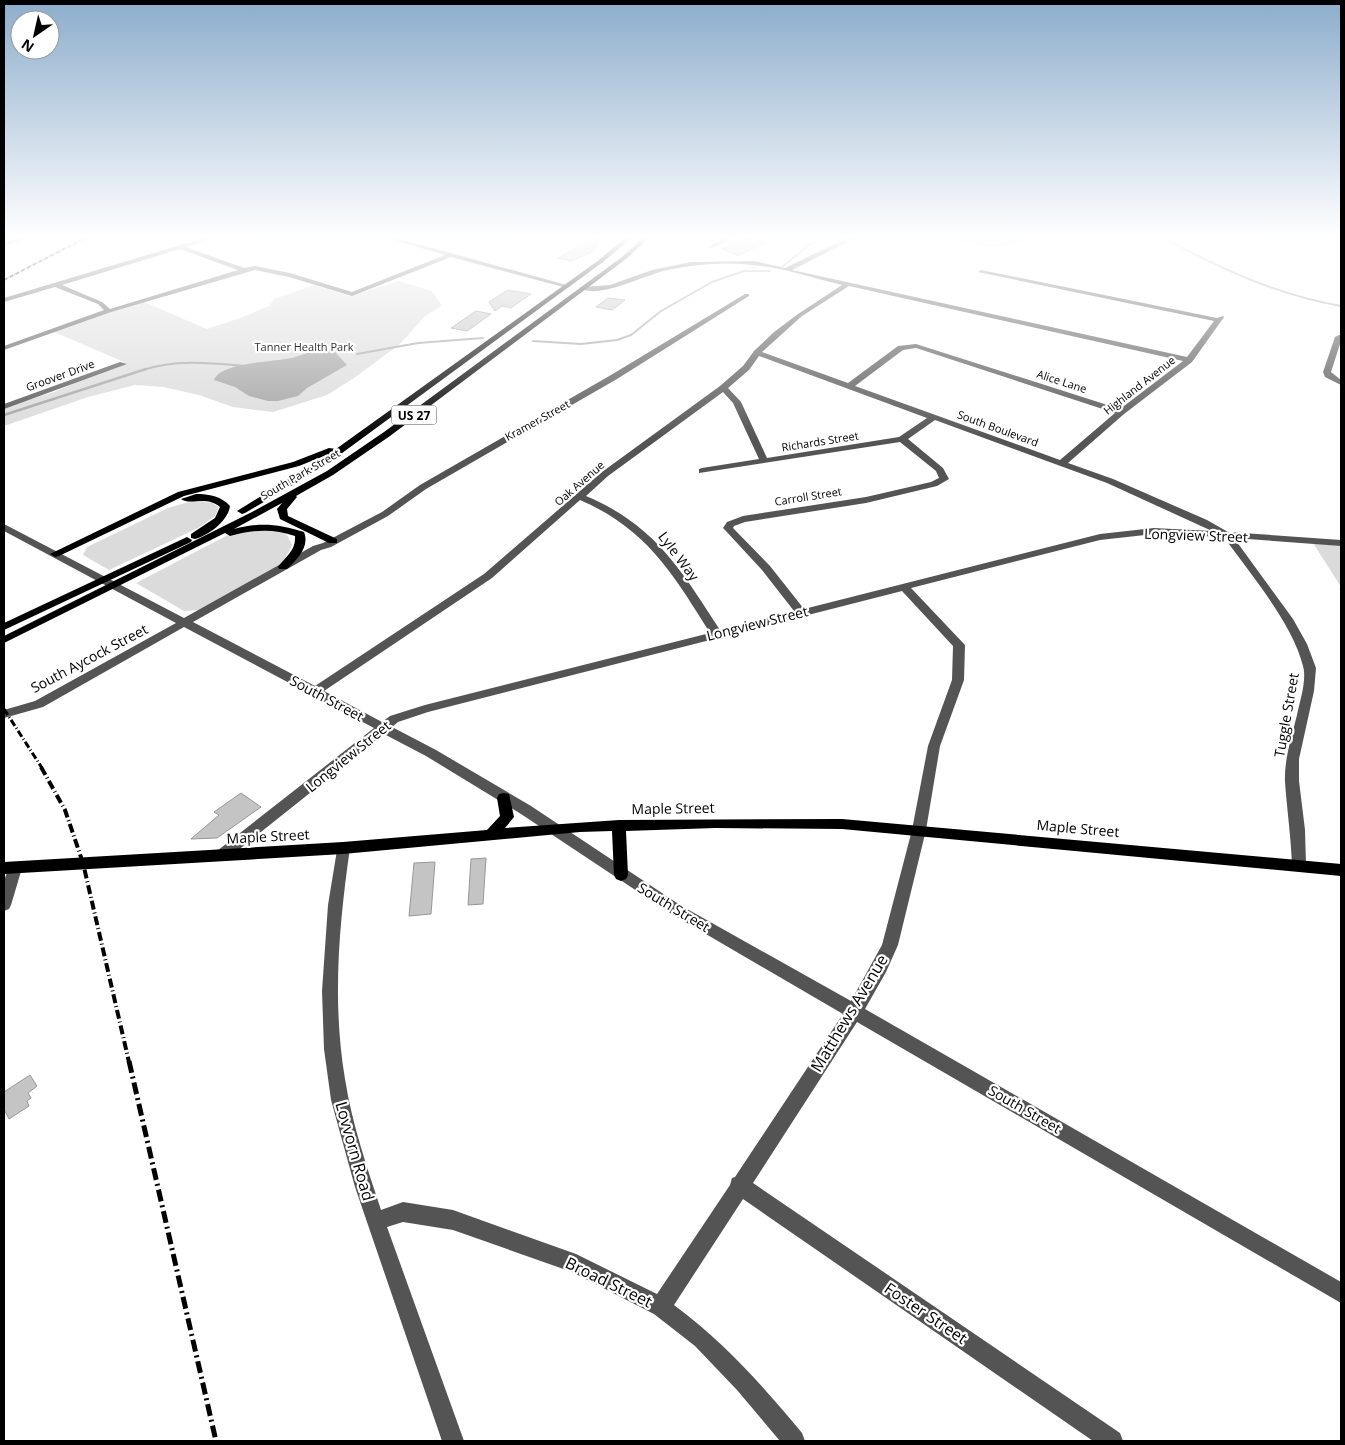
<svg xmlns="http://www.w3.org/2000/svg" width="1345" height="1445" font-family="'Open Sans',sans-serif">
<style>
.green{fill:#dbdbdb}
.water{fill:#a2a2a2}
.lines{fill:none;stroke-linecap:round;stroke-linejoin:round}
.stream-far1{stroke:#a2a2a2;stroke-width:2}
.stream{stroke:#a2a2a2;stroke-width:2.5}
.building{fill:#c4c4c4;stroke:#989898}
.minor{fill:#545454;fill-rule:evenodd}
.major{fill:#000;fill-rule:evenodd}
.rail-far3{stroke:#000;stroke-width:2;stroke-dasharray:4 1 0.5 1;stroke-linecap:butt}
.rail-far2{stroke:#000;stroke-width:3;stroke-dasharray:7 2.5 1 2.5;stroke-linecap:butt}
.rail-far1{stroke:#000;stroke-width:4;stroke-dasharray:9 3 1 3;stroke-linecap:butt}
.rail{stroke:#000;stroke-width:5;stroke-dasharray:12 4 2 4;stroke-linecap:butt}
.labels{text-anchor:middle;dominant-baseline:central;stroke-width:4.5;stroke-linejoin:round;paint-order:stroke}
.far-park-label{font-size:11px;fill:#323232;stroke:#fff}
.far-street-label{font-size:11px;fill:#000;stroke:#fff}
.shield{fill:#fff;stroke:#4c4c4c;stroke-width:1}
.shield-label{font-size:12px;font-weight:bold;fill:#000}
.street-label{font-size:14px;fill:#000;stroke:#fff}
.near-street-label{font-size:16px;fill:#000;stroke:#fff}
</style>
<rect width="100%" height="100%" fill="#fff"/>
<!-- green -->
<path class="green" d="M948,237H1035C1019,250 965,249 948,237Z
M399,281L432,291L442,306L425,316L400,344L354,378L327,395L273,412L233,407L199,395L163,387L135,385L88,397L4,426V407L54,392L124,362L52,331L109,311L144,302L207,329L243,317L269,306L274,299L314,285L350,296Z
M196,500L212,503L219,507L215,516L198,528L109,570L83,555L87,547L168,508Z
M278,530L287,535L292,545L283,563L203,610L184,611L136,583L226,536L244,531Z
M1313,543L1341,546V587Z"/>
<!-- water -->
<path class="water" d="M319,350L335,352L347,365L307,388L298,396L278,401H268L249,396L235,387L214,380C220,363 269,362 285,359C296,358 307,352 319,350Z"/>
<g class="lines">
<!-- stream-far1 -->
<path class="stream-far1" d="M1162,237C1219,268 1277,295 1341,306
M783,266L820,237
M533,341L581,344L617,340L631,335L661,311L712,282L744,271H770
M357,354L418,343L483,338
M143,370C176,359 211,363 245,366"/>
<!-- stream -->
<path class="stream" d="M4,415L146,369"/>
</g>
<!-- building -->
<path class="building" d="M590,237H605L592,252L571,261L558,258L583,244Z
M746,237L766,242L738,256L722,249Z
M508,290L531,294L511,308L502,306L495,311L489,302Z
M608,298L625,300L612,310L596,307Z
M476,311L491,314L467,331L451,328Z
M241,793L261,807L217,838L191,839L219,815L214,812Z
M486,858L483,904L468,905L471,859Z
M435,862L431,914L409,916L414,863Z
M30,1075L37,1086L28,1093L31,1098L27,1101L29,1106L9,1119L4,1109V1092Z"/>
<g class="lines">
<!-- minor -->
<path class="minor" d="M20,237H29L4,246V242Z
M207,237H216L186,247L244,268L255,266L290,273L352,292L445,255L383,237H393L570,286L567,288L451,257L352,296L289,277L255,270L111,312L4,350V346L104,310L98,304L55,287L4,302V298ZM180,249L238,270L110,309L102,302L62,285Z
M727,237H735L712,248L707,247Z
M849,237H857L792,270L1187,357L1214,321L978,272L981,270L1217,318L1223,316L1224,317L1192,362L1124,414L1068,463L1113,479L1207,520L1228,532L1341,540V546L1234,538L1293,619L1307,644L1316,668L1314,691L1299,759V781L1305,830L1306,865L1304,869L1299,871L1294,869L1292,865C1291,837 1287,810 1285,782C1284,759 1292,736 1297,715C1300,700 1307,680 1303,666C1292,622 1250,574 1224,537L1154,534L1100,540L911,588L965,645L964,680L940,746L926,830L898,945L886,972L865,1009L1341,1282V1303L857,1022L753,1183L1120,1433L1123,1441H1093L743,1199L674,1305C726,1344 761,1384 802,1433L805,1441H780L737,1390L695,1346L654,1314L572,1272L453,1230L403,1222L387,1227L464,1441H442L355,1187L331,1100L324,1049L322,991L328,905L338,844L343,842L348,844L350,848C339,924 332,1002 345,1079C352,1124 367,1167 381,1210L403,1202L453,1210L576,1254L657,1294L730,1185L732,1178L735,1177L843,1014L670,913L521,814L426,756L384,734L227,859L222,861L217,859L215,855L217,851L374,728L184,627L43,707L4,718V710L35,701L176,623L4,531V524L184,618L313,546L323,543L382,512L420,485L611,375L745,294H749V296L617,379L426,489L388,516L331,547L321,550L193,622L315,686L484,574L602,472L720,386L743,366L754,351L774,332L798,314L842,285C813,278 782,267 752,265C724,262 695,264 668,270C646,274 599,300 580,288L581,287L610,285L652,270L691,262L754,261L785,268ZM849,286L1183,361L1120,409L916,344L898,346L848,383L762,352L802,316ZM916,348L1115,413L1060,460L855,386L903,350ZM759,356L927,418L899,437L767,458L741,402L728,388L749,370ZM723,392L733,403L759,459L702,468L699,469V473L900,442L936,471L939,478L931,482L866,497L743,516L727,522L723,528L725,530L762,570L794,611L720,630C681,570 655,525 586,496L608,476ZM935,420L1107,483L1212,531L1154,528L1100,534L804,609L770,566L733,528L734,526L745,522L866,503L937,486L949,479L943,468L908,439ZM580,500C647,529 673,574 710,633L425,705L390,716L382,722L324,691L492,578ZM902,591L953,646L952,680L928,746L912,830L882,945L851,1001L680,905L531,806L436,750L392,727L398,722L428,712Z
M1339,335H1341V341L1331,372L1341,380V385L1325,377L1323,372L1335,337Z
M120,362L127,364L4,409V404Z
M15,862L20,864L22,868L11,905L9,909L4,911V881L10,864Z"/>
<!-- major -->
<path class="major" d="M626,237H633L603,262L323,467L245,513L242,514L237,511L329,454L299,466L184,496L59,556L55,557L50,554L178,492L293,462L329,448L336,449L599,260Z
M644,237H650L626,259L390,436L333,475L296,496L297,497L287,509L288,516L337,539V543H329L280,519L277,509L282,503L234,529C258,522 280,524 304,532C310,547 297,559 287,569H279L278,567C286,556 296,551 295,536C272,528 253,530 230,536L225,533L4,643V636L252,512L327,471L384,432L622,257Z
M196,494C209,494 221,496 230,506C228,521 209,535 195,539L191,538V534L215,518L220,507C206,495 190,506 181,499Z
M187,537L192,540L191,542L4,630V623Z
M504,793L509,794L514,817L505,828L619,820L842,819L1341,864V876L842,829L715,828L626,831L628,875L626,879L621,881L616,879L614,875L612,831L580,832L343,854L4,874V862L343,842L487,830L500,816L497,798L499,794Z"/>
<!-- rail-far3 -->
<path class="rail-far3" d="M4,280L87,237"/>
<!-- rail-far2 -->
<path class="rail-far2" d="M4,709L42,768"/>
<!-- rail-far1 -->
<path class="rail-far1" d="M41,767L65,810L83,863L129,1062"/>
<!-- rail -->
<path class="rail" d="M129,1061L216,1441"/>
</g>
<!-- sky -->
<linearGradient id="sky" x2="0" y2="1"><stop stop-color="#8cadcc"/><stop offset="0.54" stop-color="#fff"/><stop offset="1" stop-color="#fff" stop-opacity="0"/></linearGradient>
<rect width="1345" height="439" fill="url(#sky)"/>
<g class="labels">
<!-- far-park labels -->
<g class="far-park-label">
<text x="304" y="346">Tanner Health Park</text>
</g>
<!-- far-street labels -->
<g class="far-street-label">
<text transform="translate(60 375) rotate(-20)">Groover Drive</text>
<text transform="translate(1062 381) rotate(18)">Alice Lane</text>
<text transform="translate(1139 385) rotate(-38)">Highland Avenue</text>
<text transform="translate(537 420) rotate(-29)">Kramer Street</text>
<text transform="translate(998 428) rotate(20)">South Boulevard</text>
<text transform="translate(820 441) rotate(-9)">Richards Street</text>
<text transform="translate(300 474) rotate(-30)">South Park Street</text>
<text transform="translate(579 483) rotate(-41)">Oak Avenue</text>
<text transform="translate(808 496) rotate(-9)">Carroll Street</text>
</g>
<!-- shield labels -->
<rect class="shield" x="391.5" y="405.5" width="45" height="19" rx="4"/>
<g class="shield-label">
<text x="414" y="415">US 27</text>
</g>
<!-- street labels -->
<g class="street-label">
<text transform="translate(1196 535) rotate(2)">Longview Street</text>
<text transform="translate(679 556) rotate(53)">Lyle Way</text>
<text transform="translate(757 623) rotate(-14)">Longview Street</text>
<text transform="translate(89 658) rotate(-28)">South Aycock Street</text>
<text transform="translate(327 698) rotate(28)">South Street</text>
<text transform="translate(1286 715) rotate(-80)">Tuggle Street</text>
<text transform="translate(348 756) rotate(-39)">Longview Street</text>
<text transform="translate(673 808) rotate(-1)">Maple Street</text>
<text transform="translate(1078 828) rotate(5)">Maple Street</text>
<text transform="translate(268 836) rotate(-3)">Maple Street</text>
<text transform="translate(674 907) rotate(31)">South Street</text>
<text transform="translate(1025 1109) rotate(30)">South Street</text>
</g>
<!-- near-street labels -->
<g class="near-street-label">
<text transform="translate(849 1013) rotate(-59)">Matthews Avenue</text>
<text transform="translate(355 1151) rotate(74)">Lovvorn Road</text>
<text transform="translate(609 1282) rotate(26)">Broad Street</text>
<text transform="translate(926 1313) rotate(34)">Foster Street</text>
</g>
</g>
<!-- border -->
<rect width="1345" height="1445" fill="none" stroke="#000000" stroke-width="10"/>
<!-- north arrow -->
<g transform="translate(35 35) rotate(214)"><circle r="24" fill="#ffffff" stroke="#999999"/>
<path d="M0-4L9 19L0 12L-9 19Z" fill="#000000"/>
<text y="-8" font-size="14" font-weight="bold" text-anchor="middle" fill="#000000">N</text>
</g>
</svg>
